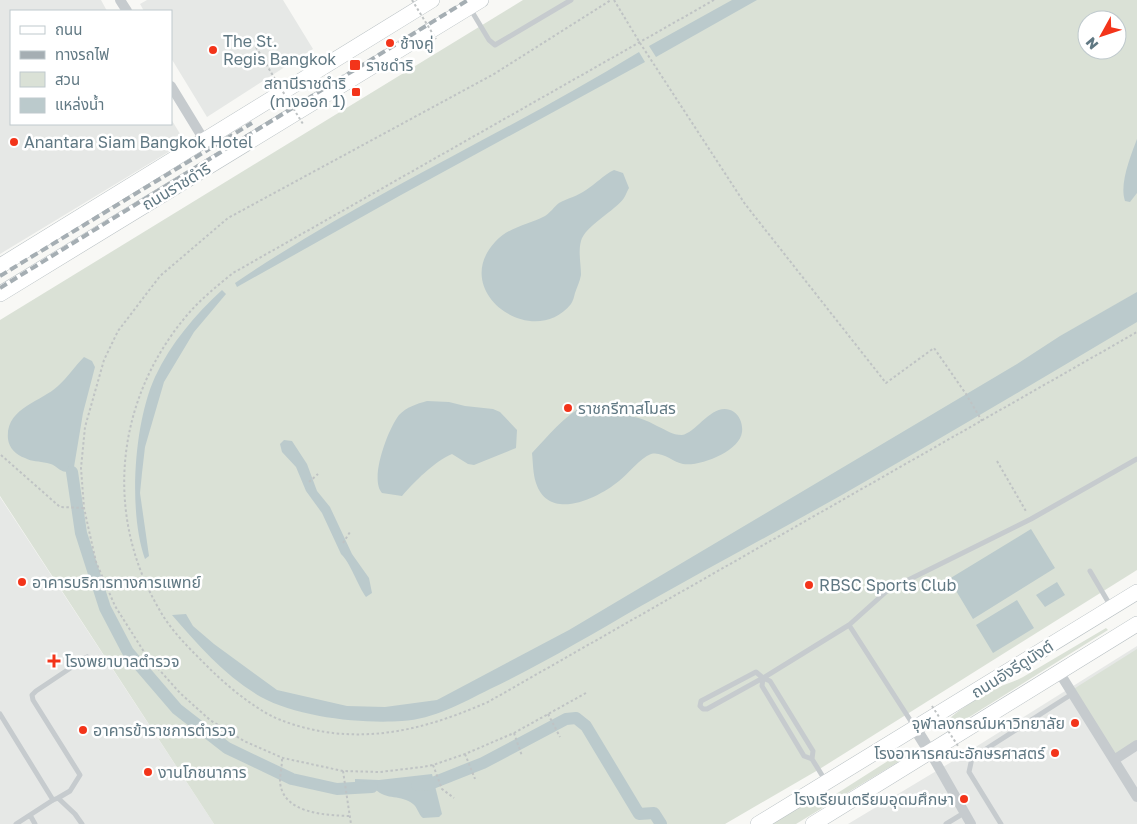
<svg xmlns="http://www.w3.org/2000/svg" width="1137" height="824" font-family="'Golos Text','Noto Sans Thai',sans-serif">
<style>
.built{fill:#e6e8e6}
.green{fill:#dae1d6;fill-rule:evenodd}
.water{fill:#bbcacc}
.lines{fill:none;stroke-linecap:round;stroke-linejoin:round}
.canal{stroke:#bbcacc;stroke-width:12}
.secondary-casing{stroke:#b7bfc2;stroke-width:16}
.path{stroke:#bfc3c4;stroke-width:2;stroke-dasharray:2.5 2.5;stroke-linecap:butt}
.service{stroke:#c6cbce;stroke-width:5}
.minor{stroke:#c6cbce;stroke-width:10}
.tertiary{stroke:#c6cbce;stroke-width:12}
.secondary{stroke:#fff;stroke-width:15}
.rail{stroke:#a5aeb3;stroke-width:4;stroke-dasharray:8 4;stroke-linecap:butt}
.path-bridge{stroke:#bfc3c4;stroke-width:2;stroke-dasharray:2.5 2.5;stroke-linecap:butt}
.poi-dot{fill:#f3341a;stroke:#fff;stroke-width:2}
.labels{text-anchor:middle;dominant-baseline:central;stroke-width:5;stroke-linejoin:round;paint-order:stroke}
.poi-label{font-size:16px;fill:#607883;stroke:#fff;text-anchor:start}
.street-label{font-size:16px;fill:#607883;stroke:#fff}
</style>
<rect width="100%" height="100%" fill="#f8f8f5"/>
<!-- built -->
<path class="built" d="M0,0H101L107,11H11V124H171V119L185,142L0,254Z
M147,0H283L313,49L207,117L171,58V11H144L140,4Z
M0,497L214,824H0Z
M1137,646V824H848L958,758Z"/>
<!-- green -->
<path class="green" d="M523,0H1137V570L818,770L725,824H214L0,496V320ZM1087,20H1117V50H1087Z
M1106,628L1108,630L947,731L943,730L940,727C954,713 979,696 997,688C1005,684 1014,682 1023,677Z
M1137,649V742L1114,756L1072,690Z
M902,752H907L908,756L796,824H772L801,806L825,801Z"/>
<!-- water -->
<path class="water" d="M732,0H757L656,57L649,46Z
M639,52L645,62L401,195L237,287L235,283C363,196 507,133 639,52Z
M1137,139V193L1130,202L1125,201C1119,184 1131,155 1137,139Z
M614,170L623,173L629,188C627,191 626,195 624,198C615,211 585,226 581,241C578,252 581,264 581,275C580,281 577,287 575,293C574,297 573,301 571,304C533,351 449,292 495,242C508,227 528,225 545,216C550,213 554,207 559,203C568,198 578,196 586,190C596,184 603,175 614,170Z
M222,290L226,294L194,332L164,382L145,447L142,473L140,493L149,556L145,559C128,511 134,423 155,377C171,343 195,315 222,290Z
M1137,292V322C1038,381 940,439 840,496C774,533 707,569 641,606C591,635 542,664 490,689C462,703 434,719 402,721C361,724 297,717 261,697C226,677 198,645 172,615L186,614L193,626L214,644L277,690L347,706L385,707L437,700L569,630L1017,364L1060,336Z
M84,357L92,361L95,367L83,413L74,467L72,472C57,473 59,465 47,463C39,461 32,462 25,458C16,455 9,448 8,439C5,408 41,402 58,386C68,377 75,366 84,357Z
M427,401L449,402L465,406L493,409L500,412L517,430L516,448L474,465L468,464L452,454C435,461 414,482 402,496L382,493C369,479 388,429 399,415C407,407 416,404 427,401Z
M585,405C590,407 595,407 600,409C603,410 606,413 610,414C614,416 620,415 625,415C637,417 647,420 657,426C666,430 672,435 682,435C697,433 714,399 734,412C740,416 743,425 742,432C740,451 700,467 683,464C673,462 662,451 651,454C640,458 628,474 619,481C597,499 549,522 536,483C533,474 533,463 532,453C548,436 564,416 585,405Z
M284,440L292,441L307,464L317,491L330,507L352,554L369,578L372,593L366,597C358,586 350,562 341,554L322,513L306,491L296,467L282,452L280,444Z
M1031,529L1055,568L973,619L949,579Z
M1057,582L1065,595L1045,607L1036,595Z
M1017,600L1034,628L993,653L976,625Z
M432,774L442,814L439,817L423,818C418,814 418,808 413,804C401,794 387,801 375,789L355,790V779L379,780Z"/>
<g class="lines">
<!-- canal -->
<path class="canal" d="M72,472L81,533L105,608L128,652L177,709L227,748L292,779L337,789L372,787
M417,785L430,784L483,763L566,719L576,718L586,726L639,814L654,813L661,824"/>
<!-- secondary casing -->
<g class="secondary-casing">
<path id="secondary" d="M0,266L432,0
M0,294L481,0
M758,824L1137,592
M813,824L1137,624"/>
</g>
<!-- path -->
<path class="path" d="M614,0L640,43L745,204L886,383L934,348L966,394L982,421
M714,0L233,273C217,286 201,299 188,314C116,398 103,513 159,609C171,631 190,649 208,667C224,683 242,698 261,710C282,724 320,733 345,734C396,737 442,722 488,702L1137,332
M256,47L275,79L274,81
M1,455L60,507L84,508
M997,461L1027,513
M309,482L318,474
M343,543L350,532
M586,693L514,733L465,754L433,765L422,767L380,772L343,771L283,758L244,741L210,720L180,693L146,655L115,606L96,562L84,508L81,468L85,427L104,360L118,331L160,276L228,218L494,74L611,0
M548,714L560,737
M514,733L522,756
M465,754L475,779
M282,759C282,766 280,775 280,782C283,814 326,815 349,816
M433,765L442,789L454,798
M343,771L351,824"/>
<!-- service -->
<path class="service" d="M471,10L489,40L495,45L571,0
M1090,571L1110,605
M763,678L762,686L804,756L812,759
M0,714L53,800
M914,726L849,625L888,590L1031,519L1137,459
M825,780L812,759L813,751L770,681L763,678L756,672L701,701L700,706L703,709H707L763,678L849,625
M58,798L70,791L80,775L33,700L32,695L36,691L87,657
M30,815L35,824
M16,824L53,800L58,798L75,814L82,824
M946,824L964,813
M1001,824L969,772L972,758L1072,694"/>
<!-- minor -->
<path class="minor" d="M120,0L127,11
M171,86L204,140
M1059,672L1137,797
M930,752L971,824
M1114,760L1137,745"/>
<!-- tertiary -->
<path class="tertiary" d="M915,728L930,752"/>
<!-- secondary -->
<use href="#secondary" class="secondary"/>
<!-- rail -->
<path class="rail" d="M0,276L252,123
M0,288L468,0"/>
<!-- path-bridge -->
<path class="path-bridge" d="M412,0L436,39
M275,79L303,124
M932,706L958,746"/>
</g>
<!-- markers -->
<g class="poi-dot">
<circle cx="390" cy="43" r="5"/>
<circle cx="213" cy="50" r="5"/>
<rect x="349" y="59" width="12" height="12" rx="2.5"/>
<rect x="351" y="87" width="10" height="10" rx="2.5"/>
<circle cx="14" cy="142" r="5"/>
<circle cx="568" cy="408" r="5"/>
<circle cx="22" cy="582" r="5"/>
<circle cx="809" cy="585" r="5"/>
<path d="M51.5 653.5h5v5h5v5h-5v5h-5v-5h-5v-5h5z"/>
<circle cx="1075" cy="723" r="5"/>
<circle cx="83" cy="730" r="5"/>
<circle cx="1055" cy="753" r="5"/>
<circle cx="148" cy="772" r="5"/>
<circle cx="964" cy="799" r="5"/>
</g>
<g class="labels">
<!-- poi labels -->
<g class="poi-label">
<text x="223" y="41">The St.<tspan x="223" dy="18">Regis Bangkok</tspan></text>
<text x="400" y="43">ช้างคู่</text>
<text x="366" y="65">ราชดำริ</text>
<text x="346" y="83" text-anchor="end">สถานีราชดำริ<tspan x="346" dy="18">(ทางออก 1)</tspan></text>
<text x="24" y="142">Anantara Siam Bangkok Hotel</text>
<text x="578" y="408">ราชกรีฑาสโมสร</text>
<text x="32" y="582">อาคารบริการทางการแพทย์</text>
<text x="819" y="585">RBSC Sports Club</text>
<text x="65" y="661">โรงพยาบาลตำรวจ</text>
<text x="1065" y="723" text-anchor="end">จุฬาลงกรณ์มหาวิทยาลัย</text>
<text x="93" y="730">อาคารข้าราชการตำรวจ</text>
<text x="1045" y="753" text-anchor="end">โรงอาหารคณะอักษรศาสตร์</text>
<text x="158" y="772">งานโภชนาการ</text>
<text x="954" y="799" text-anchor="end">โรงเรียนเตรียมอุดมศึกษา</text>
</g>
<!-- street labels -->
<g class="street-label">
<text transform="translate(176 186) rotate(-31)">ถนนราชดำริ</text>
<text transform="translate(1012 669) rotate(-32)">ถนนอังรีดูนังต์</text>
</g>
</g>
<!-- legend -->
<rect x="10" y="10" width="162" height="115" fill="#ffffff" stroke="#bfc9cd"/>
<rect x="20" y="26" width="25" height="8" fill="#ffffff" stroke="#bfc9cd"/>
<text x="55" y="35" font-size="15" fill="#607883">ถนน</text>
<rect x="20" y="51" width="25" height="8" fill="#a5aeb3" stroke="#bfc9cd"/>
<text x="55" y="60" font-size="15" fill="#607883">ทางรถไฟ</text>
<rect x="20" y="72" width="25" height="15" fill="#dae1d6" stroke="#bfc9cd"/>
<text x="55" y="85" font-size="15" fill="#607883">สวน</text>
<rect x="20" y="98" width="25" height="15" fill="#bbcacc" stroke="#bfc9cd"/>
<text x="55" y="110" font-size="15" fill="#607883">แหล่งน้ำ</text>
<!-- north arrow -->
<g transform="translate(1102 35) rotate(230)"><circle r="24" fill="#ffffff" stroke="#bfc9cd"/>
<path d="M0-4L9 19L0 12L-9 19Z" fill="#f3341a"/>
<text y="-8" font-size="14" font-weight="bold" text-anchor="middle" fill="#607883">N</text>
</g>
</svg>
